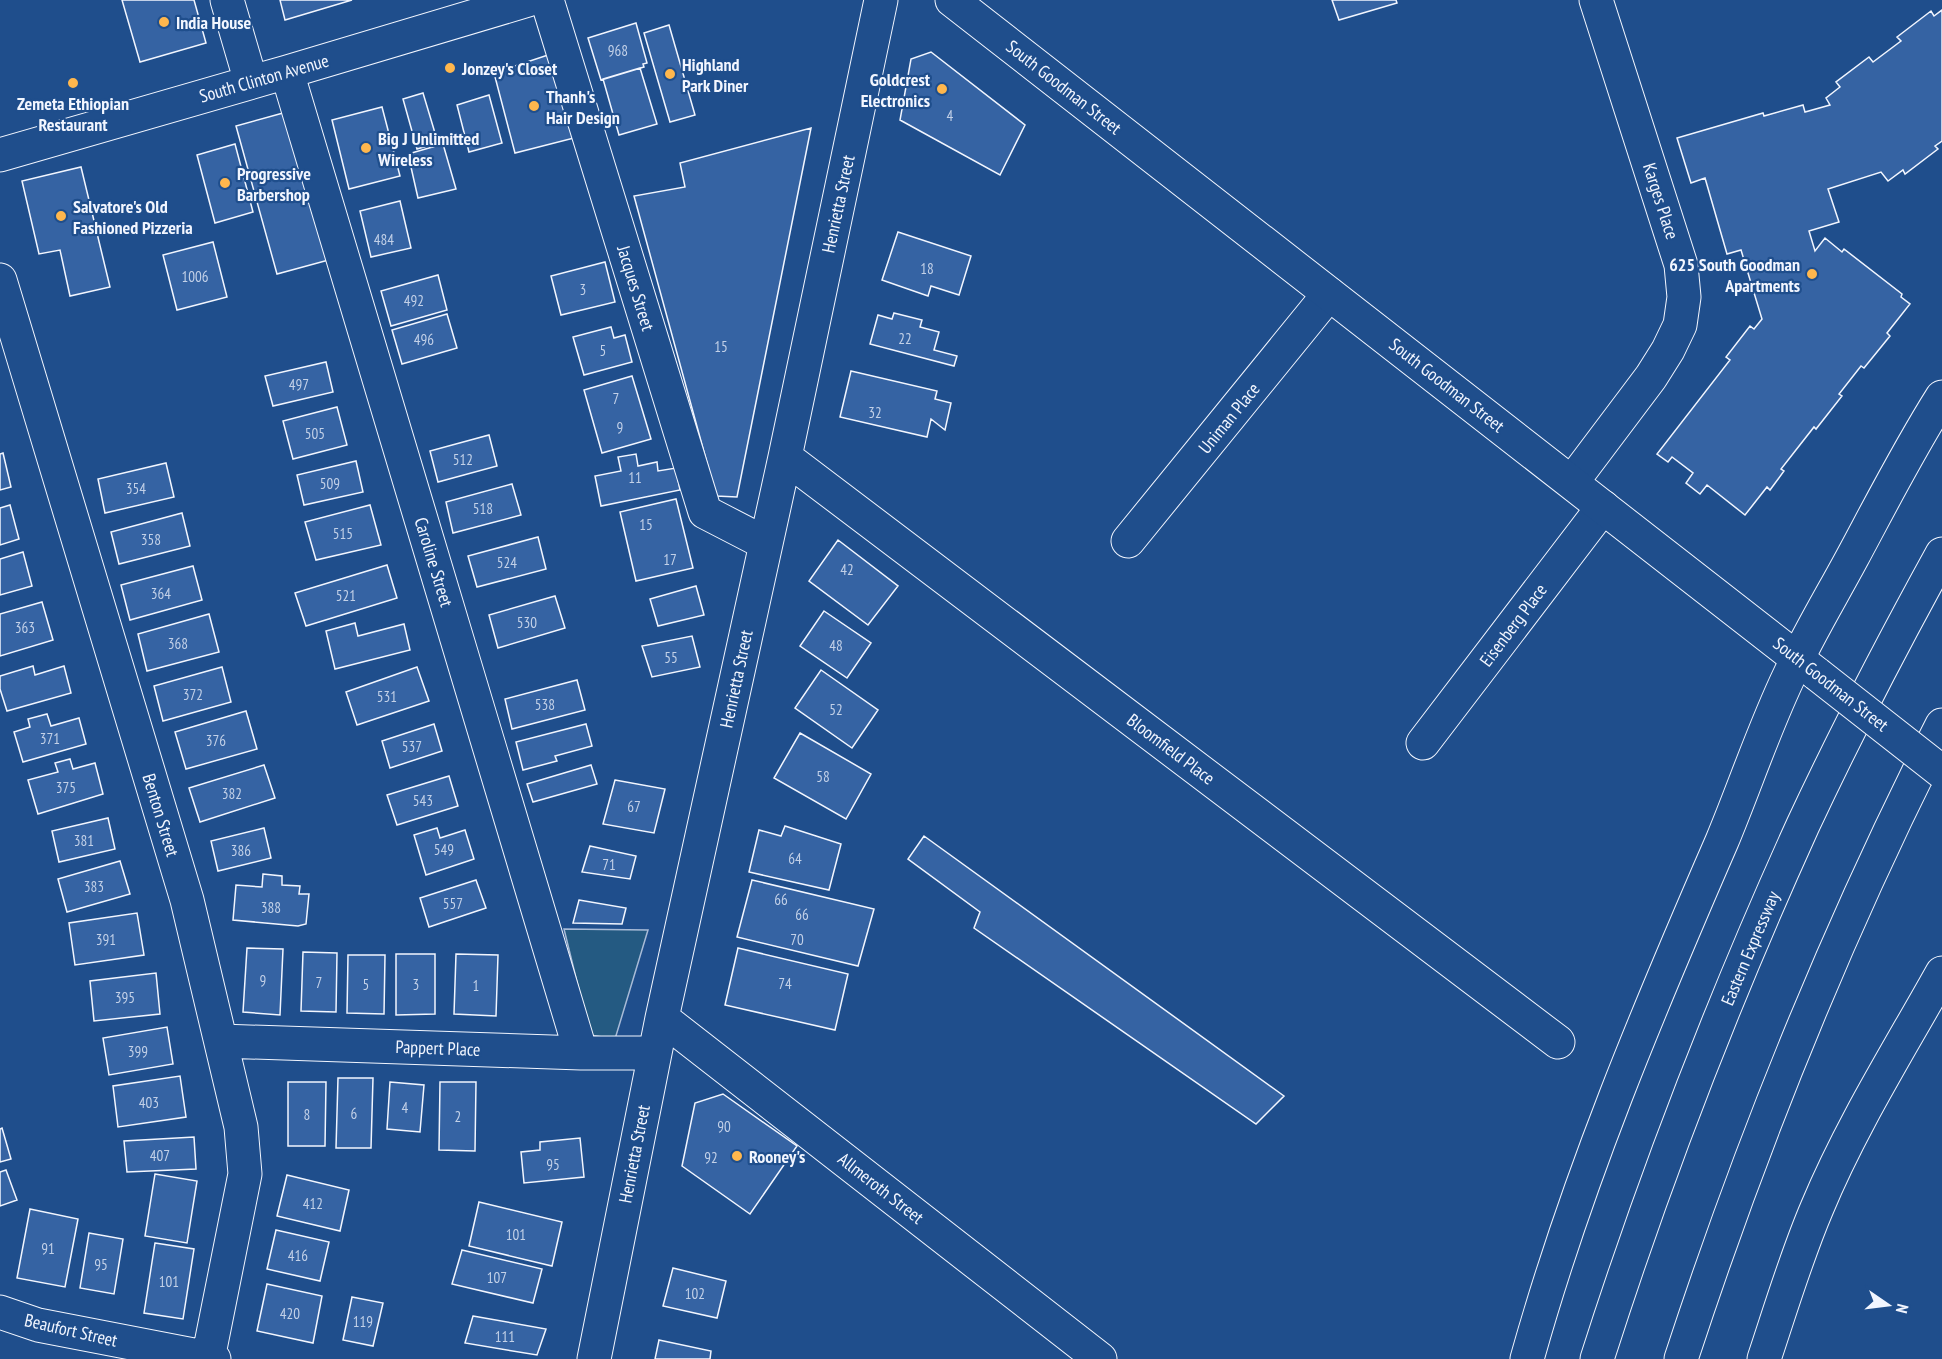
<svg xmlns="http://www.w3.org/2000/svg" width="1942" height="1359" font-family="'PT Sans Narrow',sans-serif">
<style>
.green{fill:#245a82;stroke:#a8bbd7;stroke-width:1.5}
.building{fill:#3563a3;stroke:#f2f6ff;stroke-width:1.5}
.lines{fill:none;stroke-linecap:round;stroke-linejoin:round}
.minor-casing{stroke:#f2f6ff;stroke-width:35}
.major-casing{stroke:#f2f6ff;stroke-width:35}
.highway-casing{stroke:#f2f6ff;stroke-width:35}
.minor{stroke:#1f4e8c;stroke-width:33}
.major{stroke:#1f4e8c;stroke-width:33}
.highway{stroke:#1f4e8c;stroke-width:33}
.major-bridge-casing{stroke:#f2f6ff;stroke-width:35;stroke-linecap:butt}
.major-bridge{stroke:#1f4e8c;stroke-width:33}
.poi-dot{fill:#ffb74d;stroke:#1f4e8c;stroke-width:2}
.labels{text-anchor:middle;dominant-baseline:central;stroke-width:4.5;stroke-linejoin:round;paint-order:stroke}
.number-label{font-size:15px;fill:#c3d1e8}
.poi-label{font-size:18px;font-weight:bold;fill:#f2f6ff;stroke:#1f4e8c;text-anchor:start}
.street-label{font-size:18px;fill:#f2f6ff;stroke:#1f4e8c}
</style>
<rect width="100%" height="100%" fill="#1f4e8c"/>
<!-- green -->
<path class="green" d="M564,929L648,930L615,1039L590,1035Z"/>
<!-- building -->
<path class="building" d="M122,0H194L206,43L140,62Z
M280,0H352L285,20Z
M1332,0H1396L1397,3L1339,20Z
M1942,10V141L1935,146L1938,149L1905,174L1903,170L1888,181L1881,172L1828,189L1839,222L1809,231L1815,251L1825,238L1842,252L1844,249L1902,294L1901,297L1910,304L1887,333L1890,336L1864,368L1861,366L1839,394L1842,396L1816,429L1814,427L1781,469L1784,471L1770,490L1767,487L1745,515L1707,485L1700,494L1686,483L1693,473L1672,457L1668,462L1657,454L1730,360L1726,357L1750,326L1754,329L1762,319L1741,250L1727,254L1705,178L1691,183L1677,138L1763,113L1764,116L1803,105L1805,112L1830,105L1826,98L1840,87L1836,82L1869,57L1873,62L1901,41L1897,37L1931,11L1934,16Z
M636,23L647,63L643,64L644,67L601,80L588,38Z
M669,25L695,115L670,122L644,33Z
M931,52L1025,125L1000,175L900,120L911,59Z
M551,54L574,138L515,153L494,73Z
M640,68L657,124L619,135L603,79Z
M423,93L438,143L417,149L403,99Z
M489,95L502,143L469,152L457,105Z
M382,107L400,176L349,189L332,120Z
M294,110L336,258L277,274L236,126Z
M811,128L737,497L716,496L634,196L685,187L680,163Z
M235,144L253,212L215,223L197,155Z
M443,144L456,189L418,198L408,154Z
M81,167L110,287L70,296L60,250L39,254L22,181Z
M400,201L411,248L371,257L360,211Z
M898,232L971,256L959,295L931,286L928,296L882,280Z
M213,242L227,297L177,310L163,255Z
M605,262L615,302L561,315L551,276Z
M438,275L447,310L391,326L381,291Z
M894,313L922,320L920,327L939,332L934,350L957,356L954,366L870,344L878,315L892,319Z
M447,314L457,348L402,364L392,330Z
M611,327L614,338L625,335L632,362L584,375L573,337Z
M326,362L333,392L273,406L265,376Z
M851,371L937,391L935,399L951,403L945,430L931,419L927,437L840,417Z
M632,376L651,439L602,453L584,390Z
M337,407L347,445L293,459L283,421Z
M489,435L497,466L438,482L430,451Z
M3,453L11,487L0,490V454Z
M636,454L638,466L657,462L658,471L676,468L680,490L601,506L595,476L621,471L618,457Z
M356,461L363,492L304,505L297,475Z
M166,463L174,497L105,513L98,479Z
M512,484L521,515L453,533L446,502Z
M676,499L693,568L636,581L620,512Z
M10,505L19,539L0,545V508Z
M370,505L381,545L316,560L305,522Z
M182,513L190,546L119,564L111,532Z
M538,537L546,569L477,587L468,556Z
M838,540L898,586L868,625L809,581Z
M23,552L32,586L0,595V559Z
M387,565L397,598L306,626L295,593Z
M193,566L202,600L130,620L121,585Z
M696,586L704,615L658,626L650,599Z
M555,596L565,628L498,648L489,615Z
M42,602L53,640L0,656V614Z
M824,611L871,643L847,678L800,646Z
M209,614L219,652L147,671L138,634Z
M355,623L358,636L404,624L410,650L335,669L326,631Z
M692,636L700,667L652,677L642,646Z
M33,666L35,675L64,666L71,693L7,711L0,689V676Z
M222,667L231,702L163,721L154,686Z
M417,667L429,701L357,725L346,692Z
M821,670L878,710L852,748L795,708Z
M577,680L585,710L512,729L505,699Z
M246,711L257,749L186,769L175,732Z
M47,714L51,726L79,718L86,744L23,762L14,732L30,727L28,719Z
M434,724L442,751L390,768L382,741Z
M586,724L592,746L555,756L557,761L523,770L516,742Z
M800,733L871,774L846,819L774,778Z
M70,759L73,769L95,763L103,794L38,814L28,780L58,772L55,763Z
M264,765L275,798L200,822L189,788Z
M591,765L597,784L533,802L527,784Z
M449,776L458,806L397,825L387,795Z
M615,780L665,789L654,833L603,824Z
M108,818L115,849L59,862L52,831Z
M785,826L841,844L829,890L749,872L759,830L781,836Z
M264,828L271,858L218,871L211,841Z
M437,828L440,838L465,830L474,859L426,875L414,835Z
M924,836L1284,1096L1256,1124L974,928L980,912L908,859Z
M590,846L636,856L630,879L582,872Z
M120,861L130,894L67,912L58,879Z
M263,874L282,876V885L300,886L299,894H309L306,924L298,926L233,920L236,885L262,887Z
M476,880L486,908L429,927L420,898Z
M752,880L874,909L858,966L737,937Z
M579,900L626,908L622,924L573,923Z
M137,913L144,955L75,965L69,923Z
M247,948L283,949L280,1015L243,1012Z
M738,948L848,974L835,1030L725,1005Z
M303,952L337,953L336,1012L301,1011Z
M396,954H435V1014L396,1015Z
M456,954L498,955L496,1016L454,1014Z
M348,955H385L384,1014L347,1013Z
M156,973L160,1014L94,1021L90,981Z
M167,1027L173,1064L109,1075L103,1038Z
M180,1076L186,1117L118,1127L113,1086Z
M338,1078H373L371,1148H336Z
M288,1082H326L325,1146H288Z
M390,1082L424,1085L420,1132L387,1129Z
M440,1082H476L475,1151L439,1150Z
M723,1094L797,1146L750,1214L682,1166L695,1103Z
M2,1128L11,1159L0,1162V1129Z
M194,1137L196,1169L127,1172L124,1141Z
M580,1138L584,1177L524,1183L521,1152L540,1150V1142Z
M6,1170L17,1200L0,1206V1172Z
M155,1174L197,1181L187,1243L145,1236Z
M287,1175L349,1190L340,1231L277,1216Z
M479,1202L562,1222L552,1266L469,1246Z
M30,1209L78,1219L65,1287L17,1278Z
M276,1230L329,1242L320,1281L267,1269Z
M89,1233L123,1239L114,1294L80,1288Z
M155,1243L194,1249L183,1319L144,1313Z
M462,1250L542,1269L533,1303L452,1284Z
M673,1268L726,1281L717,1318L663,1306Z
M267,1284L322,1296L313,1343L257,1331Z
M352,1297L383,1303L373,1346L343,1340Z
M473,1316L546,1329L537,1355L465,1343Z
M659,1340L711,1351L710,1359H655Z"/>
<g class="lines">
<!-- minor casing -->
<g class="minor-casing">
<path id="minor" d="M227,0L251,82
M547,0L705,512L765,543
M287,72L581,1053
M0,155L287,72L528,0
M0,280L187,900L241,1127L245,1174L208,1359
M785,457L1558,1042
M1572,482L1651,377L1668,350L1680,325L1684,297L1681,265L1596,0
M1128,541L1329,294
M1423,743L1603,507
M662,1018L1100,1359
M221,1041L581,1053H655
M0,1312L38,1325L214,1359
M594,1359L662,1018L785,457L881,0"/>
</g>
<!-- major casing -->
<g class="major-casing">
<path id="major" d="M952,0L1817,674"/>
</g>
<!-- highway casing -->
<g class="highway-casing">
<path id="highway" d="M1527,1359C1577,1180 1648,1011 1722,841C1745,786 1764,728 1790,674C1808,635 1831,597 1852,558C1881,504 1909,449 1942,397
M1597,1359C1655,1177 1724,999 1803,825C1846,733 1893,643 1942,554
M1681,1359C1752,1142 1838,929 1942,725
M1764,1359C1781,1308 1796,1257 1817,1208C1851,1126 1899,1050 1942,973"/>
</g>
<!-- minor -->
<use href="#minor" class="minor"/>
<!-- major -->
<use href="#major" class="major"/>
<!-- highway -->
<use href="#highway" class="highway"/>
<!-- major-bridge casing -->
<g class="major-bridge-casing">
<path id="major-bridge" d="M1817,674L1942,772"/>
</g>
<!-- major-bridge -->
<use href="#major-bridge" class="major-bridge"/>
</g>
<!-- markers -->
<g class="poi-dot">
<circle cx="164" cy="22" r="6"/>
<circle cx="450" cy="68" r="6"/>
<circle cx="670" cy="74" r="6"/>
<circle cx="73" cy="83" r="6"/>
<circle cx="942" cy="89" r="6"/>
<circle cx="534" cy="106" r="6"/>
<circle cx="366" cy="148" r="6"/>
<circle cx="225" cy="183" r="6"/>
<circle cx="61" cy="216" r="6"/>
<circle cx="1812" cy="274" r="6"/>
<circle cx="737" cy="1156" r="6"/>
</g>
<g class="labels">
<!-- number labels -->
<g class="number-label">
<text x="618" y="50">968</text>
<text x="950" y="115">4</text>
<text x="384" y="239">484</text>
<text x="927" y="268">18</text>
<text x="195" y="276">1006</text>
<text x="583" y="289">3</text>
<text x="414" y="300">492</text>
<text x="905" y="338">22</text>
<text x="424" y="339">496</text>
<text x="721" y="346">15</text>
<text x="603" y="350">5</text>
<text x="299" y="384">497</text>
<text x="616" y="398">7</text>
<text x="875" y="412">32</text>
<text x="620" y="427">9</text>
<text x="315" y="433">505</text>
<text x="463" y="459">512</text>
<text x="635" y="477">11</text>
<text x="330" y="483">509</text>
<text x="136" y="488">354</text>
<text x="483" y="508">518</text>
<text x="646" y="524">15</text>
<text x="343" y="533">515</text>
<text x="151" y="539">358</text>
<text x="670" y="559">17</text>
<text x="507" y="562">524</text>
<text x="847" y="569">42</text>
<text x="161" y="593">364</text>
<text x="346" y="595">521</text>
<text x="527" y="622">530</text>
<text x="25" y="627">363</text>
<text x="178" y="643">368</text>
<text x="836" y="645">48</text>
<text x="671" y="657">55</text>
<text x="193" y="694">372</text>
<text x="387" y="696">531</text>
<text x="545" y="704">538</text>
<text x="836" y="709">52</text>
<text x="50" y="738">371</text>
<text x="216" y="740">376</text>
<text x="412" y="746">537</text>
<text x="823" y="776">58</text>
<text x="66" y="787">375</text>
<text x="232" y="793">382</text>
<text x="423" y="800">543</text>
<text x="634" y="806">67</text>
<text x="84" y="840">381</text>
<text x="444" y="849">549</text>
<text x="241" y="850">386</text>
<text x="795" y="858">64</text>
<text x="609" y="864">71</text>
<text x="94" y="886">383</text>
<text x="781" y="899">66</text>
<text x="453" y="903">557</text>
<text x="271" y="907">388</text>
<text x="802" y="914">66</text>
<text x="106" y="939">391</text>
<text x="797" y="939">70</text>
<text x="263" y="980">9</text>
<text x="319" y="982">7</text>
<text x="785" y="983">74</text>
<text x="366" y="984">5</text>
<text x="416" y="984">3</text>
<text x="476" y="985">1</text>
<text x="125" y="997">395</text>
<text x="138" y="1051">399</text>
<text x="149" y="1102">403</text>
<text x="405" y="1107">4</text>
<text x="354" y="1113">6</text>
<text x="307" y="1114">8</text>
<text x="458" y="1116">2</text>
<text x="724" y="1126">90</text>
<text x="160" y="1155">407</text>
<text x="711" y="1157">92</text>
<text x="553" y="1164">95</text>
<text x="313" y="1203">412</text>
<text x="516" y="1234">101</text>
<text x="48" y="1248">91</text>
<text x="298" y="1255">416</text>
<text x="101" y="1264">95</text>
<text x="497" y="1277">107</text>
<text x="169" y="1281">101</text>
<text x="695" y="1293">102</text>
<text x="290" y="1313">420</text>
<text x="363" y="1321">119</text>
<text x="505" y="1336">111</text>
</g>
<!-- poi labels -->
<g class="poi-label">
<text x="176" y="22">India House</text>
<text x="682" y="64">Highland<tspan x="682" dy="21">Park Diner</tspan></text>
<text x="462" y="68">Jonzey's Closet</text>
<text x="930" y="79" text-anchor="end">Goldcrest<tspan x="930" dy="21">Electronics</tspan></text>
<text x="546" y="96">Thanh's<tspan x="546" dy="21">Hair Design</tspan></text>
<text x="73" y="103" text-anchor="middle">Zemeta Ethiopian<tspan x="73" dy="21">Restaurant</tspan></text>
<text x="378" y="138">Big J Unlimitted<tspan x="378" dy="21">Wireless</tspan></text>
<text x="237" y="173">Progressive<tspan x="237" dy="21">Barbershop</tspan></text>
<text x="73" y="206">Salvatore's Old<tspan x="73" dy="21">Fashioned Pizzeria</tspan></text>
<text x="1800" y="264" text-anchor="end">625 South Goodman<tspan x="1800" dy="21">Apartments</tspan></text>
<text x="749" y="1156">Rooney's</text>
</g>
<!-- street labels -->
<g class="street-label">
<text transform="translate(264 78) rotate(-16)">South Clinton Avenue</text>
<text transform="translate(1064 87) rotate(38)">South Goodman Street</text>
<text transform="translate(1661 201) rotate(72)">Karges Place</text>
<text transform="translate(838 204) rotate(-78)">Henrietta Street</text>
<text transform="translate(636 288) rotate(73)">Jacques Street</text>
<text transform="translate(1447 385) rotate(38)">South Goodman Street</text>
<text transform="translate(1229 418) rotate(-51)">Uniman Place</text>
<text transform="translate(434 562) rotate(73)">Caroline Street</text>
<text transform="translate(1513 625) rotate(-53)">Eisenberg Place</text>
<text transform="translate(736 679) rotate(-78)">Henrietta Street</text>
<text transform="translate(1831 684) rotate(38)">South Goodman Street</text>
<text transform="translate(1171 749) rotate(37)">Bloomfield Place</text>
<text transform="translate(161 815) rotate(73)">Benton Street</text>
<text transform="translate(1750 948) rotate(-67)">Eastern Expressway</text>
<text transform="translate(438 1048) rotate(2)">Pappert Place</text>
<text transform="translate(634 1154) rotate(-79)">Henrietta Street</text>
<text transform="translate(881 1188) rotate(38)">Allmeroth Street</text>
<text transform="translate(71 1330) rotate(13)">Beaufort Street</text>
</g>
</g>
<!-- north arrow -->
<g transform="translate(1888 1305) rotate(104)" stroke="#1f4e8c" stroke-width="4.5" paint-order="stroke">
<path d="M0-4.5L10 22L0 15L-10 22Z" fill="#f2f6ff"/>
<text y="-9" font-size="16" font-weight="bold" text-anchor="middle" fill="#f2f6ff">N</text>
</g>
</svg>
